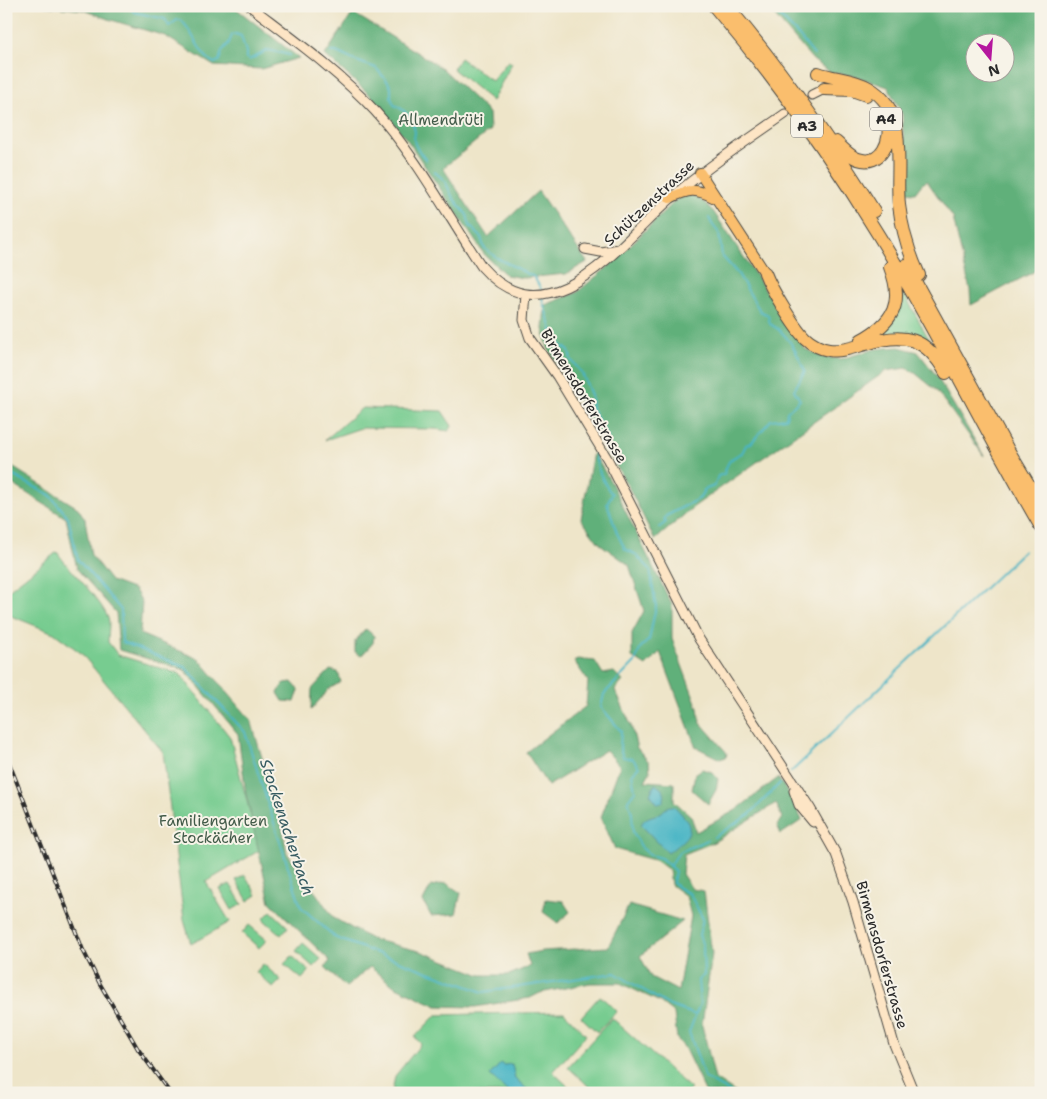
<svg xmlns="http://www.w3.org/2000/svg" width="1047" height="1099" font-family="'Shantell Sans',sans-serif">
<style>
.green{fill:#77cc90;stroke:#517c5e}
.forest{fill:#61b07a;stroke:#466e52;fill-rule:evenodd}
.water{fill:#49b5c5;stroke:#3a7078}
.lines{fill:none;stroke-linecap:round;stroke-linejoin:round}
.stream{stroke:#49b5c5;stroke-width:2}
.secondary-casing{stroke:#484743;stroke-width:11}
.primary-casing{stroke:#484743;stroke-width:12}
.motorway-casing{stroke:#484743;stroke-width:14}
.secondary{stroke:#fde5c5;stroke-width:9}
.primary{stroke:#fabe6d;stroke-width:10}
.motorway{stroke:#fabe6d;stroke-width:12}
.rail-casing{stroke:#2b2b2b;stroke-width:4}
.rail{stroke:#f7f3e8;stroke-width:2;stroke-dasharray:5.5;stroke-linecap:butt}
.labels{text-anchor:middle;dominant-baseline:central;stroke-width:4;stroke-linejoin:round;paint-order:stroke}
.shield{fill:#f7f3e8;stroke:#686764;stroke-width:1}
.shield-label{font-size:14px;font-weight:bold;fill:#2b2b2b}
.park-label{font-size:15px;fill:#425b49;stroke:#f7f3e8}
.street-label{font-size:15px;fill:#2b2b2b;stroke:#f7f3e8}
.water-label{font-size:16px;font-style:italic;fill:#365b61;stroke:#f7f3e8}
</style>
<rect width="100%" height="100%" fill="#f7f3e8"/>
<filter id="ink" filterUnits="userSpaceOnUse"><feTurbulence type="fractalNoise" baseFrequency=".02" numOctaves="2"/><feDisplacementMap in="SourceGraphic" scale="10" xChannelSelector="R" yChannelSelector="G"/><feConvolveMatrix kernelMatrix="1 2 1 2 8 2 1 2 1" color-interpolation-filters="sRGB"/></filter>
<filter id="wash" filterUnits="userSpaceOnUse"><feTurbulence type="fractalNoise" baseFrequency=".0096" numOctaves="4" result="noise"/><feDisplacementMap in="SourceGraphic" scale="20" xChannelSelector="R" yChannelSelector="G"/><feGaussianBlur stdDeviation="1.12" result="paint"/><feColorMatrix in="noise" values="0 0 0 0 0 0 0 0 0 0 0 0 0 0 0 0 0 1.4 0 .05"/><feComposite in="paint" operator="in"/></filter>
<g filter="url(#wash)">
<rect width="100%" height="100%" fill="#eee5c9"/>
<!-- green -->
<path class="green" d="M460,58L492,81L508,61L512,63L492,101L453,69Z
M902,290L930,341C912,334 897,333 877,334L899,309Z
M362,408L442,411L452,426L449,431L435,429L361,428L325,440Z
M57,552C68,569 107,605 109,622C109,629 108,636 108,642L118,655L180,674L230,737L260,850L206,882L230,922L191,944L184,920L163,752L81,653L54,633L6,614V592Z
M245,875L257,895L248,901L236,880Z
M230,884L242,904L232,910L220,889Z
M271,911L288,927L281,935L263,919Z
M249,925L267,940L259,948L242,933Z
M303,943L321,959L313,967L296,951Z
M292,956L309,971L302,979L284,964Z
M263,964L281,980L273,988L256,972Z
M600,996L617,1011L597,1032L581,1017Z
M564,1012L586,1035L553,1072L575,1093H392L395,1076L421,1044L415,1037L436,1015Z
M612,1018L691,1089L687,1093H596L568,1067Z"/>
<!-- forest -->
<path class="forest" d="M45,6H233L299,58L261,69L214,66L165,36L108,19L84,10Z
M772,6H1041V268L971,305L970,290L953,218L927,181L922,184L915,193L907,192L902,114L888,87L858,77L830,72L813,60L769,9ZM974,42H1004V72H974Z
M353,13L442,68L489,113L490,130L443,168L488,237L538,191L587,262L566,274L524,278L506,275L484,254L408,141L370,95L325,55Z
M690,194L704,202L713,211L805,349L823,357L841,359L875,349L899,347L918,352L936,375L984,456L936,390L915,373L906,368L886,371L692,508L655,540L629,488L548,348L543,329L545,305L576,293L609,266L677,199Z
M593,452L612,484L672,605V639L698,708L700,722L727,753L726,757L720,759L696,747L660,652L646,666L632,657V633L644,611L629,565L599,543L581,519Z
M6,463L78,508L85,519L91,555L111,581L135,590L142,602L140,634L199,659L251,720L282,826L287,853L334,918L371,939L423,952L481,975H509L530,966L526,954L542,951L608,947L629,905L683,921L640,956L651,977L678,991L691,916L686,896L671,885L669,870L657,861L615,849L601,817L620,766L606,750L548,786L526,752L586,706L588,681L574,661L578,659L595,661L603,674L614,672L623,681L615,690L631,725L637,748L649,762L650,772L645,781L674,783V801L691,816L696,832L736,810L778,778L790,795L802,820L781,834L777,825L782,818L776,803L714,842L684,854L682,874L692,889L704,891L712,954L702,1025L715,1079L736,1093H706L684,1047L677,1039L674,1013L660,1002L620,983H590L540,993L530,998L475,1007L437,1006L394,986L370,967L346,987L325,967L330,961L270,902L246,794L238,734L185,670L119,650L116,613L77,569L66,518L6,480Z
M366,629L374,636L373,643L361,656L355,652V641Z
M330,670L338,672L341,682L329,689L311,710L312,689Z
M292,682L299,690L295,702L283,701L278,693L284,683Z
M702,769L712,772L718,779L716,790L708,804L692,790L695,774Z
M446,883L461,893L456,914L431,916L423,901L431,886Z
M546,899L563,901L570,912L558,923L543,912Z"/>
<!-- water -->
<path class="water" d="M655,784C663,789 668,794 662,803L658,804L650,794Z
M669,806H674C699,831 691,834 668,853L641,825C645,815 654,817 662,812C664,810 666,808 669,806Z
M501,1063L504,1065L512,1064L515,1078L531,1093H509L490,1075Z"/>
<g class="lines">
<!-- stream -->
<path class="stream" d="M127,6L134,12L165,19L169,26L177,20H181C194,32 198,54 214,63L219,61L222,51L229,43L232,35L236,34L241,36L246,52V58L249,60L268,50L290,55
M774,10L799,36L814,55
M331,52H336L356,61L376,68L388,82L391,88V97L394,105C405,109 413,119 415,132C415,134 414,137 414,140C415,148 421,154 426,160
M435,172L445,181L453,198L467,215L470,226L481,237L484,248L497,258L534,277L541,289
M542,297C544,312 552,323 554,339L569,351L571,360L582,373L591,395L592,409L608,438L605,444
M596,453C594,464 605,486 612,494L607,503L617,533L625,549L635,554L650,569L656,606L649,640L641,647L635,662L604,694L601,707L621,731L620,749L623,757L633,759L639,767L632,774L635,791L628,800L632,813L633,832L642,848L650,855L661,858L675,871L673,883L679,888L690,894L703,919L699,935L703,946L704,975L698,980L700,1004L689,1032L705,1078L731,1093
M6,472L50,495L68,517L78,560L121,610L122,642L185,667L245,732L301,907L336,938L483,992L615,973L670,1006L696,1015
M659,528L666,522L664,520L666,516L700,498L704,490L714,486L718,476L724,474C728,461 729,459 742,453L746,445L751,443L771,420L786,418L787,412L800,400L794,390L805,371C796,351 789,334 770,324L768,315L760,311L738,274L722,256L719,233L712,224L709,218
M791,772L1024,551
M714,837L750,814L780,783
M670,866L679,852L707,840"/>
</g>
</g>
<g filter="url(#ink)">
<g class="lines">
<!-- secondary casing -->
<g class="secondary-casing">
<path id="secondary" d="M250,6C293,39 338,71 375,111C417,157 447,215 482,267C551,346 627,234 677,193C711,164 748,140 785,114
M812,95L824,89
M585,249L601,252L618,249
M526,294L524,320L530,338L557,376L608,460L699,639L810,808L836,854L853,902L894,1044L914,1093
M794,791L799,805L813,822"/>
</g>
<!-- primary casing -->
<g class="primary-casing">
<path id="primary" d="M700,173L765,273
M670,198C689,189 696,188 715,198"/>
</g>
<!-- motorway casing -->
<g class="motorway-casing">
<path id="motorway" d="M714,6C775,78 830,155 879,236C937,331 985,431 1041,527
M727,6C782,70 830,140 874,211
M818,73C835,79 854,79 869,88C910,111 895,167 899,205C902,230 909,253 919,275
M824,89L852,90L866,95
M836,142C843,148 849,156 858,159C881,167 893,140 887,122
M906,265L1007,448L1041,505
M765,273C771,289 794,327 805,338C811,344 821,349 829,350C842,352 854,347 866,344C904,332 926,337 946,373
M861,340C894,322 904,303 890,267"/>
</g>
<!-- secondary -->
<use href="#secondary" class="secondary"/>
<!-- primary -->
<use href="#primary" class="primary"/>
<!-- motorway -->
<use href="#motorway" class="motorway"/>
<!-- rail casing -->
<g class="rail-casing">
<path id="rail" d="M6,755L83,950L100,984L138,1049L170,1093"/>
</g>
<!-- rail -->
<use href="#rail" class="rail"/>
</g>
</g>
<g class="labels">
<!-- shield labels -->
<g class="shield">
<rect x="870" y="107.5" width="32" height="23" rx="4"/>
<rect x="791" y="114.5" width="32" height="23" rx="4"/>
</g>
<g class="shield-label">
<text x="886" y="119">A4</text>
<text x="807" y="126">A3</text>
</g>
<!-- park labels -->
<g class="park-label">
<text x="441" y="120">Allmendrüti</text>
<text x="213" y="821">Familiengarten<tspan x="213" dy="17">Stockächer</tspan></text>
</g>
<!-- street labels -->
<g class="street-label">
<text transform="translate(649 203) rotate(-43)">Schützenstrasse</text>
<text transform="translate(584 396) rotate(59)">Birmensdorferstrasse</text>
<text transform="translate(882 955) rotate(74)">Birmensdorferstrasse</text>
</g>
<!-- water labels -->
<g class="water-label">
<text transform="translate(287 827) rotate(72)">Stockenacherbach</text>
</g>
</g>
<!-- margin -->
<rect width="1047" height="1099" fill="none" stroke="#f7f3e8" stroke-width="25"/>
<!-- north arrow -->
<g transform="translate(990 58) rotate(163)"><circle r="24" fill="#f7f3e8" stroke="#a5a39c"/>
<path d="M0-4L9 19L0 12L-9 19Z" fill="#b5179e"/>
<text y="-8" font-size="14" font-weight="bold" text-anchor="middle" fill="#2b2b2b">N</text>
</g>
</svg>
